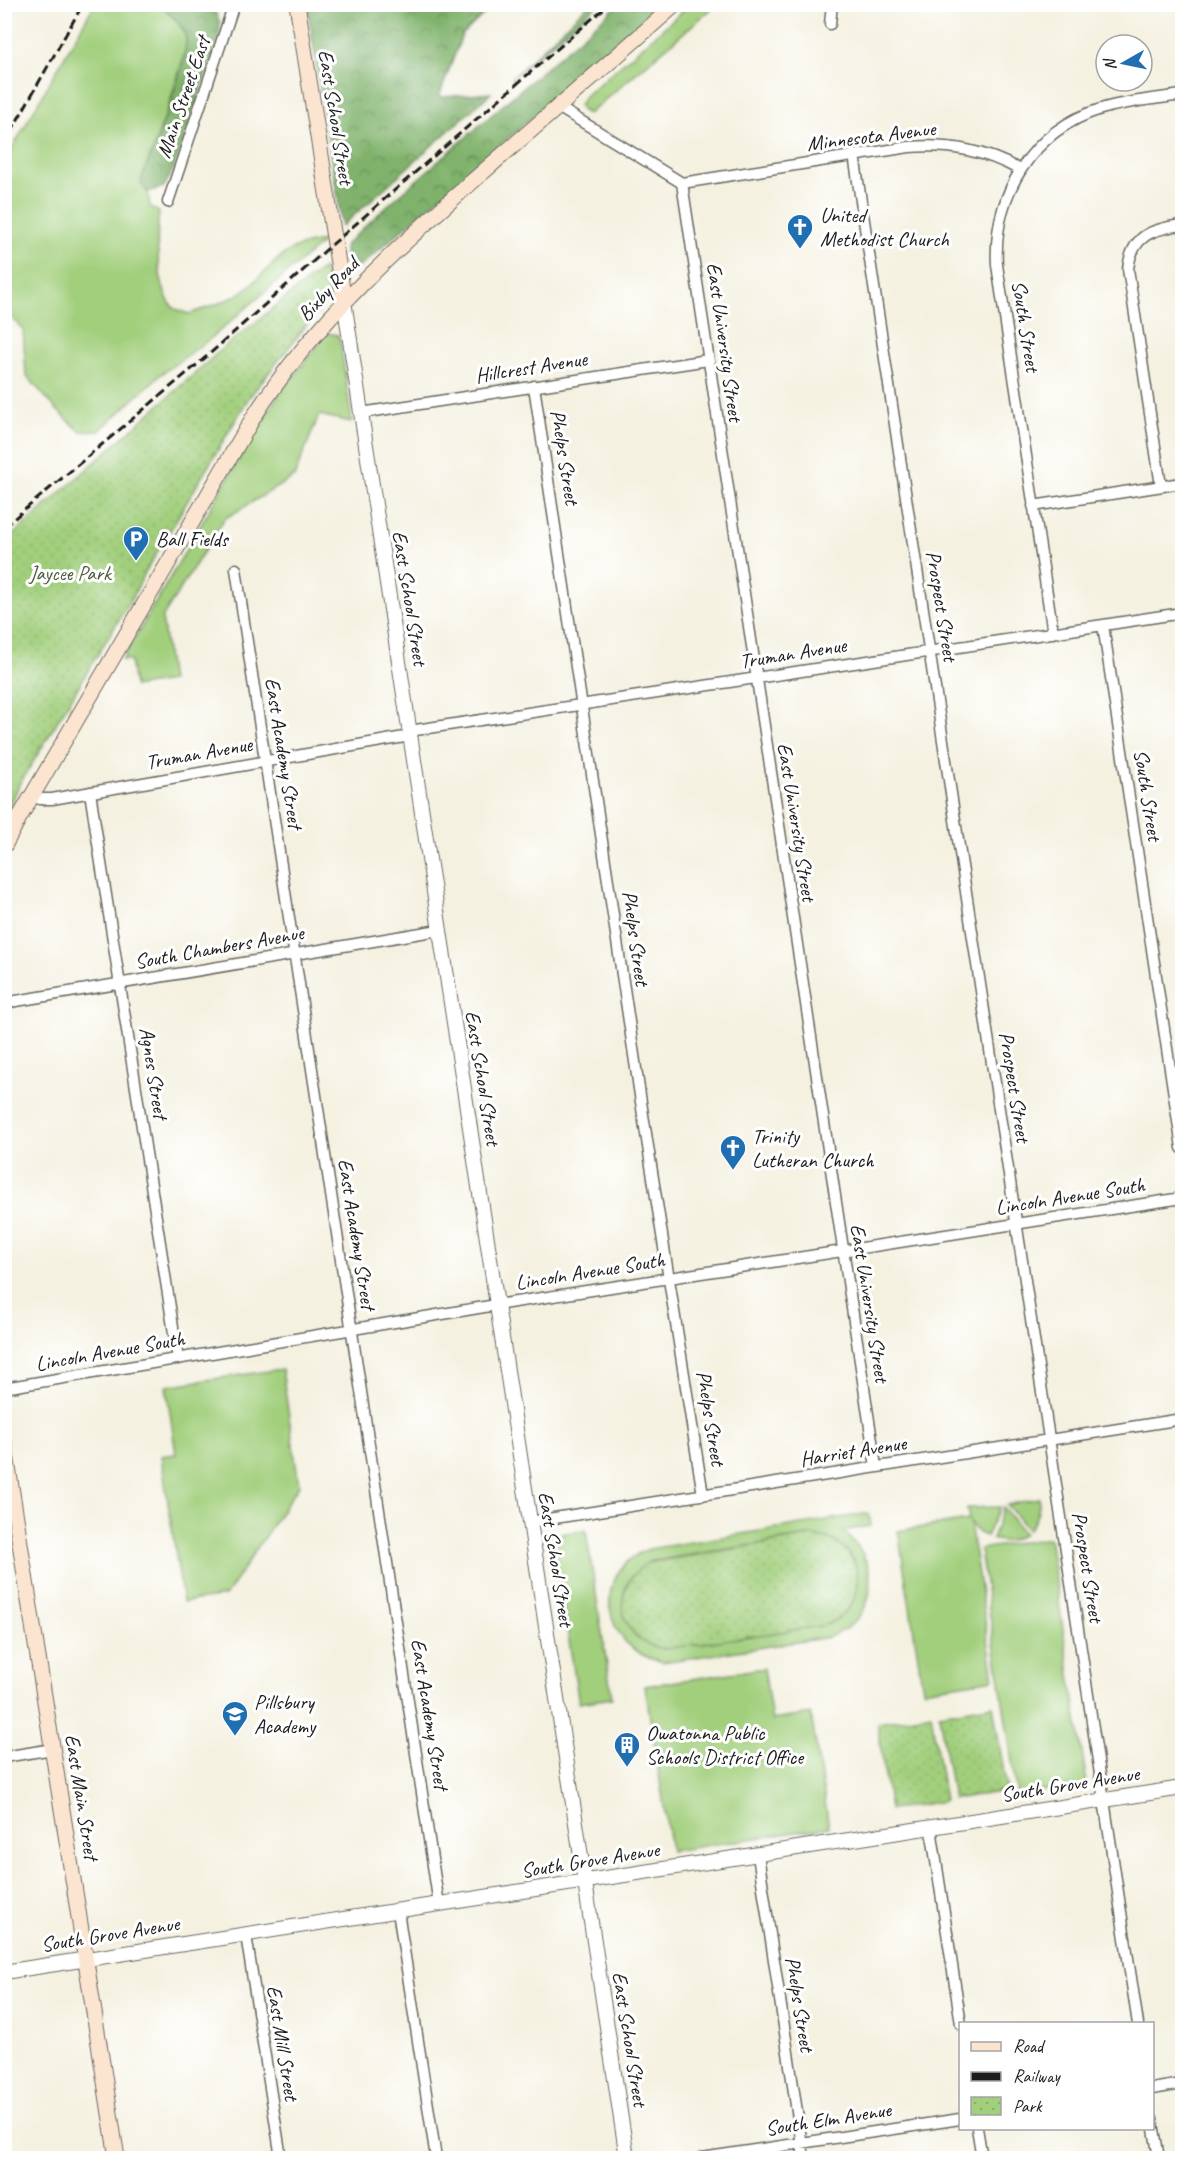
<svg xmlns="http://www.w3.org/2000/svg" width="1187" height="2163" font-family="Caveat,sans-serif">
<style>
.grass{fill:#a1cf7c;stroke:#5e764c;stroke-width:1.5;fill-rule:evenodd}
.forest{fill:url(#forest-crowns);stroke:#4e6744;stroke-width:1.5}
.park{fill:url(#park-dots);stroke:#5e764c;stroke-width:1.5}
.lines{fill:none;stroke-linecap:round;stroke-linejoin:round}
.minor-casing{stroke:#686761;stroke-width:13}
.tertiary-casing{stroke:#686761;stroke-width:16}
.secondary-casing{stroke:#686761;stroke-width:17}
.minor{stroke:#fff;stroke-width:10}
.tertiary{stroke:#fff;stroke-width:14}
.secondary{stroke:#fce5d0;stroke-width:15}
.rail{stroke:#1c1c1c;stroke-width:3;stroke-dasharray:9 4.5;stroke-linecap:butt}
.labels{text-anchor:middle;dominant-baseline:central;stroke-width:6;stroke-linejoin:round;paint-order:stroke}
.street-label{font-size:21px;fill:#1c1c1c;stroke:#fff}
.poi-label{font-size:21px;fill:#1c1c1c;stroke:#fff;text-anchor:start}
.park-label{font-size:21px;fill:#4b5b3e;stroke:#fff}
</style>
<defs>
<pattern id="forest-crowns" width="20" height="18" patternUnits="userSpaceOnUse" patternTransform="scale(1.5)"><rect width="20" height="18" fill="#80b26c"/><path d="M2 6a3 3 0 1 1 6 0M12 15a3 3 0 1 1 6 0" fill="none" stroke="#689058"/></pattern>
<pattern id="park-dots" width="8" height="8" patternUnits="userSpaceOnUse" patternTransform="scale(1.5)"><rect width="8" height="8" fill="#a1cf7c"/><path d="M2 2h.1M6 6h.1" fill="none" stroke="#8ab16b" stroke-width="1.8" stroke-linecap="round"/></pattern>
</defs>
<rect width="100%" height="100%" fill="#fff"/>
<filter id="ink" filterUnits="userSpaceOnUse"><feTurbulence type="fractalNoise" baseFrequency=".0167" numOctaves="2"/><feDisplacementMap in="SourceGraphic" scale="12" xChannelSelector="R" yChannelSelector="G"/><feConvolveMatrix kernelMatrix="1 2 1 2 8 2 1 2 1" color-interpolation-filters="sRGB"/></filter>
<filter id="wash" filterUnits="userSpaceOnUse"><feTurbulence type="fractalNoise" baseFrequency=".008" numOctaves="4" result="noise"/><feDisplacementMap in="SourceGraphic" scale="24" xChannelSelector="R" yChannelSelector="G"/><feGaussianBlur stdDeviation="1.35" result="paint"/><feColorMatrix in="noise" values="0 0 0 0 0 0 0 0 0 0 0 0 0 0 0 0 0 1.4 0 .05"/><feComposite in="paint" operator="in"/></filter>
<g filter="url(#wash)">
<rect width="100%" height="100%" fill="#f4f1e0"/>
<!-- grass -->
<path class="grass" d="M94,5H162L178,21L185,34L187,47L169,105L141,184L148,192L150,206L159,212C156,237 156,285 172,306C176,311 184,312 189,314C206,308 232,300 246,289C277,264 279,246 324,241L209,340L160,375L99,431H80L57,410L26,375L23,330L5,309V161Z
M690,5H716L588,114L582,111L579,105L584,97Z
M328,333L337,335L340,340L352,422L319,415L294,477L224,519L162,618L171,681L134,687L130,660H122L253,435L279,394Z
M282,1369L299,1485L225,1596L183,1602L161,1456L176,1454L166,1386Z
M1039,1498C1039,1511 1037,1519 1028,1530L1007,1505Z
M1000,1507L986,1536L978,1533L970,1522L994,1679L923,1690L898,1531L969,1520L967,1508Z
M1003,1507L1024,1534C1012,1541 1005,1543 992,1539Z
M869,1513L871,1526L842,1531C886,1563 878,1625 824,1638L663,1662C601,1650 589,1571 649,1549ZM809,1536C863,1534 877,1603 828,1624L636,1636C613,1607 621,1578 652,1561Z
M586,1530L612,1698L579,1703L552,1535Z
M1049,1538L1087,1784L1017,1795L980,1549Z
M764,1668L772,1720L811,1714L829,1827L671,1851L645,1686Z"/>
<!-- forest -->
<path class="forest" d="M162,5H197L216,13L220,23L219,36L173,170L164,187L148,192L141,184L142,177C152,152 192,56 185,34C181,22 169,15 162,5Z
M307,5H493L462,35L439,97L491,93L342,226Z
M588,5H597L511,79Z
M618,5H662L357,269L349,268L345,261V245L388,205Z"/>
<!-- park -->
<path class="park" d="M323,268L332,293L248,399L146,571L132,598L19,785L5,819V542L222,349Z
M809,1536C866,1533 877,1612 821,1626L664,1649C617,1641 608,1589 647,1563Z
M993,1705L1007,1791L953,1799L939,1714Z
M931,1714L945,1801L890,1810L877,1723Z"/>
</g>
<g filter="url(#ink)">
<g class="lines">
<!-- minor casing -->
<g class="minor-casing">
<path id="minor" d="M830,24L832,4
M558,107L682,183
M854,155L1138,2024
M682,183L876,1467
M682,183L909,147C950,144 984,150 1020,170
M168,202L234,4
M534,386L641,1102L703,1495
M361,413L708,360
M1161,486L1128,269C1132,235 1152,229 1182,225
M1033,506L1182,483
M236,569L439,1905
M1103,625L1182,1148
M1053,633L997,265C993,195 1032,130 1101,109C1127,101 1156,99 1182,95
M409,731L1182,613
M90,792L178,1359
M32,796L40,799H52L410,736
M4,1003L439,930
M4,1388L496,1305L1182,1198
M529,1522L1182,1419
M4,1757L53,1749
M931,1828L961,2024
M758,1855L804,2158
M398,1911L436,2158
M246,1935L281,2158
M1152,2089L1182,2084
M1152,2118L1159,2158
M977,2128L982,2158
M702,2158L960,2119"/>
</g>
<!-- tertiary casing -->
<g class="tertiary-casing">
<path id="tertiary" d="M344,301L627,2158
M4,1972L1182,1788"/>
</g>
<!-- secondary casing -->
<g class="secondary-casing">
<path id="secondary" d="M297,4L344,301
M4,846L19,818L253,418C316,319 403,242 491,165C553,111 615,58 676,4
M4,1442L117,2158"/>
</g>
<!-- minor -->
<use href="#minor" class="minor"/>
<!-- tertiary -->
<use href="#tertiary" class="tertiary"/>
<!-- secondary -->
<use href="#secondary" class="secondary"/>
<!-- rail -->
<path class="rail" d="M4,144L83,4
M4,527L206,357L335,242L609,4"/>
</g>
</g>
<!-- icons -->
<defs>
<g id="church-pin" transform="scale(1.35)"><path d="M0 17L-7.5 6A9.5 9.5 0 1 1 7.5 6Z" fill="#1f6fb2" stroke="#fff"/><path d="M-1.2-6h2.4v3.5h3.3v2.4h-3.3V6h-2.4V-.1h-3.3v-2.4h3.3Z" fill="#fff"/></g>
<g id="parking-pin" transform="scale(1.35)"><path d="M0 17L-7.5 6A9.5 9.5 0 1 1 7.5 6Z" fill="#1f6fb2" stroke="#fff"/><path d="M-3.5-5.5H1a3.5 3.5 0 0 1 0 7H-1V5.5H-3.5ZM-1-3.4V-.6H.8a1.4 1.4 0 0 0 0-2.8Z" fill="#fff"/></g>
<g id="school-pin" transform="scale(1.35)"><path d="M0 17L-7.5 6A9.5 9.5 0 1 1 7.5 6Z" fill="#1f6fb2" stroke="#fff"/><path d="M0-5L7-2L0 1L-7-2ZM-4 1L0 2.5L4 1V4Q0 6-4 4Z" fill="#fff"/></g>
<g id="building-pin" transform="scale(1.35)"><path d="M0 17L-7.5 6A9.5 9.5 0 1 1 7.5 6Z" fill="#1f6fb2" stroke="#fff"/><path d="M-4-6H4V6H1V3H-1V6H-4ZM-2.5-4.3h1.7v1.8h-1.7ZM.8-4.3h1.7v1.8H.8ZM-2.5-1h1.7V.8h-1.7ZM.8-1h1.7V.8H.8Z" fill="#fff"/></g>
</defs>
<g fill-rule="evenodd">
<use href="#church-pin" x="800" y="227"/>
<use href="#parking-pin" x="136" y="539"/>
<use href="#church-pin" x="733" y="1148"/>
<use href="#school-pin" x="235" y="1714"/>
<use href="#building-pin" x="627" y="1745"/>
</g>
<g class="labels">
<!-- street labels -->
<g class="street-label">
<text transform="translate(183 97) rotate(-71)">Main Street East</text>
<text transform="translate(336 117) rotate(81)">East School Street</text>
<text transform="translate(871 136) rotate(-7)">Minnesota Avenue</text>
<text transform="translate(328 289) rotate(-47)">Bixby Road</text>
<text transform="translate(1026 326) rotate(81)">South Street</text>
<text transform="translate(725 342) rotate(82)">East University Street</text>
<text transform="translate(531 367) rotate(-9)">Hillcrest Avenue</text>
<text transform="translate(565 457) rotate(81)">Phelps Street</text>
<text transform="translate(410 598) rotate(81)">East School Street</text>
<text transform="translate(942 606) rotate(81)">Prospect Street</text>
<text transform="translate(793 653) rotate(-9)">Truman Avenue</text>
<text transform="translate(199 753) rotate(-10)">Truman Avenue</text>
<text transform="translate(284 753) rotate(81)">East Academy Street</text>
<text transform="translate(1148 795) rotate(81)">South Street</text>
<text transform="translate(797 822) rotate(81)">East University Street</text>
<text transform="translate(636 938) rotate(82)">Phelps Street</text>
<text transform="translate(219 947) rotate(-10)">South Chambers Avenue</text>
<text transform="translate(154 1073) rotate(81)">Agnes Street</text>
<text transform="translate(483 1078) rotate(81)">East School Street</text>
<text transform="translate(1015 1087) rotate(81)">Prospect Street</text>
<text transform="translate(1070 1196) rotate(-9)">Lincoln Avenue South</text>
<text transform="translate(357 1234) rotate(81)">East Academy Street</text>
<text transform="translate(590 1271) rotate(-9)">Lincoln Avenue South</text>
<text transform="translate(870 1303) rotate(81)">East University Street</text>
<text transform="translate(110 1351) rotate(-10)">Lincoln Avenue South</text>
<text transform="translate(711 1418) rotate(81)">Phelps Street</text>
<text transform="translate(853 1451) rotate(-9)">Harriet Avenue</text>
<text transform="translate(556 1559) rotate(81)">East School Street</text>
<text transform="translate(1088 1567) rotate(81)">Prospect Street</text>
<text transform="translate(430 1714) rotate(81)">East Academy Street</text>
<text transform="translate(1070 1784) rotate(-9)">South Grove Avenue</text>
<text transform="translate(82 1797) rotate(81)">East Main Street</text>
<text transform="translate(590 1860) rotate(-9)">South Grove Avenue</text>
<text transform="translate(110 1934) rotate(-9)">South Grove Avenue</text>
<text transform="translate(800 2004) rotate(81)">Phelps Street</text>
<text transform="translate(630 2039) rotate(81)">East School Street</text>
<text transform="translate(283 2043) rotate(81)">East Mill Street</text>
<text transform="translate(828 2119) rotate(-9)">South Elm Avenue</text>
</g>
<!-- poi labels -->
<g class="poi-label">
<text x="820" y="215">United<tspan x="820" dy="24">Methodist Church</tspan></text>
<text x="156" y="539">Ball Fields</text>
<text x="752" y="1136">Trinity<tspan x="752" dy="24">Lutheran Church</tspan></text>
<text x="254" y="1702">Pillsbury<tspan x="254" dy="24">Academy</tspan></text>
<text x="646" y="1733">Owatonna Public<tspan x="646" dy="24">Schools District Office</tspan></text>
</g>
<!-- park labels -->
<g class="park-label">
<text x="70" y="573">Jaycee Park</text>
</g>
</g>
<!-- margin -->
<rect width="1187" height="2163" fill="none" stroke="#fff" stroke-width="24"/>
<!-- legend -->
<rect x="959" y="2022" width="195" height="108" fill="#ffffff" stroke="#a4a4a4" stroke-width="1.5"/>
<rect x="971" y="2042" width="30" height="9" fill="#fce5d0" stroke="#a4a4a4" stroke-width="1.5"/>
<text x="1013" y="2052" font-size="18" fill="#1c1c1c">Road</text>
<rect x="971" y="2072" width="30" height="9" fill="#1c1c1c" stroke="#a4a4a4" stroke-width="1.5"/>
<text x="1013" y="2082" font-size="18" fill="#1c1c1c">Railway</text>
<rect x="971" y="2097" width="30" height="18" fill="url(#park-dots)" stroke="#a4a4a4" stroke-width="1.5"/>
<text x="1013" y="2112" font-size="18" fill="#1c1c1c">Park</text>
<!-- north arrow -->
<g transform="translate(1124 63) rotate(261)"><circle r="28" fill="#ffffff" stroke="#a4a4a4" stroke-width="1.5"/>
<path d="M0-4.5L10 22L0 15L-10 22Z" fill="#1f6fb2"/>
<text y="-9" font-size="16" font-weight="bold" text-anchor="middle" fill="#1c1c1c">N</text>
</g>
</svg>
